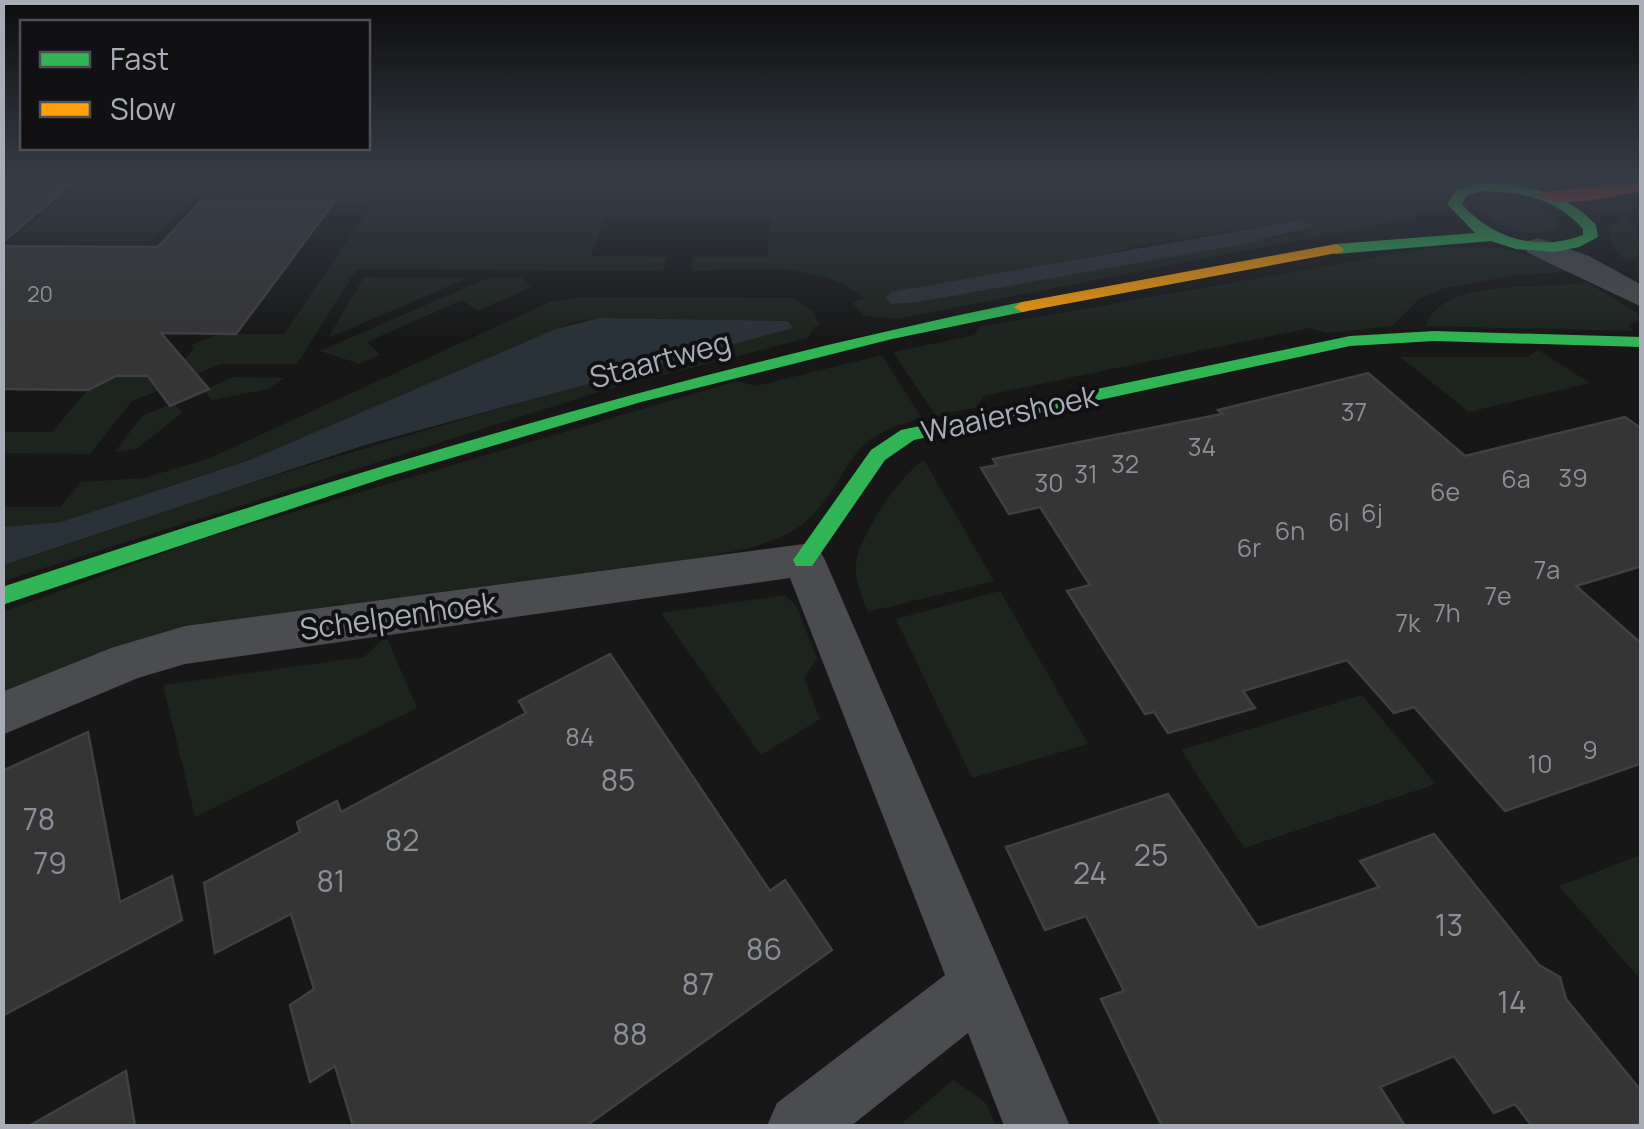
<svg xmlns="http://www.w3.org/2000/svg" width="1644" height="1129" font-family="Manrope,sans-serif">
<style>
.green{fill:#1d241e;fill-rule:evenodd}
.water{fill:#2a3239}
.building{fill:#353536;stroke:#3f4043;stroke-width:2.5}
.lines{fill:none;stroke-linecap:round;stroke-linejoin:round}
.street{fill:#4b4c50;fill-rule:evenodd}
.fast{fill:#30b455;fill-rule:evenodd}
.slow{fill:#ff9f0a;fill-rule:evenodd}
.jam{fill:#e5322d;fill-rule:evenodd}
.labels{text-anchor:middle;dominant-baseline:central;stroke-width:8;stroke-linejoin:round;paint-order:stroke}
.far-number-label{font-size:22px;fill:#8b8f98}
.number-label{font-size:25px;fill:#8b8f98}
.street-label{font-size:30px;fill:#a8adb8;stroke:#111113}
.near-number-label{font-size:30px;fill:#8b8f98}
</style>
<rect width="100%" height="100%" fill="#171717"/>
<!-- green -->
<path class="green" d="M81,180H1435L1440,192L1429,212L1402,220L896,319L864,316L852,303L864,298C816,259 751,271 691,271L693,257H767L770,219H604L591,256L667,257L663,271L356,270L297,364H221L192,376L181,364L194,348L191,345L220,334H284L374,201H340L344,194L195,195L150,241H11ZM1301,220L1293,234L891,304L1151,243Z
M1497,200L1529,203L1556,217L1558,227C1537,240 1497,231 1484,210Z
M1624,216L1635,226L1641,254L1626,261C1615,252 1605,239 1612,224Z
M1436,247L1503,248L1580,271L1516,275L1441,289L1419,299L1392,326L1327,333L1309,328L983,396L978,407L936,416L893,352L974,335L980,327Z
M364,277L468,278L328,338Z
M488,278H523L531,287L478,311L462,300L367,342L380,355L360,364L320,351Z
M1587,282L1637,313L1639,320L1628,325L1633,331L1426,326C1442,275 1547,291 1587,282Z
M579,297L793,298L813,311L820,326L814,327L808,338L605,390L3,581L2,565C263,475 526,399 792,328L788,321L600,318L574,322L250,460L61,522L3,527V507H60L81,482L144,478L210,458L550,302Z
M1538,350L1590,383L1469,412L1400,357H1528Z
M882,355L922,419C839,436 857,475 805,522C780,544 736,551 704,557L208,623L120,647L3,695V612L202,539L737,381L756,386Z
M123,373L153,376L163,389L132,401L90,454L3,453V432H52L92,385Z
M233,377L284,378L269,389L212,400L204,390Z
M174,403L182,413L136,449L115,452L142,416Z
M924,460L994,581L868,612C862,596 855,582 856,566C857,538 901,474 924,460Z
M1000,591L1088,744L972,778L896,619Z
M785,595L797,607L817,659L804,677L820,719L761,755L661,613Z
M386,636L417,708L195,817L163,685L364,657Z
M1362,695L1436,784L1244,848L1181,750Z
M1641,855V980L1559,886Z
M953,1080L985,1102L996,1126H899Z"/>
<!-- water -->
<path class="water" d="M1301,220L1314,226L1244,244L918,302L891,304L886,298L891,292Z
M599,318L788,321L793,328L365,445L3,565V527L61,522L250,460L556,329Z"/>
<!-- building -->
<path class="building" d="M2,180H76L2,243Z
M201,201H335L236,334L161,333L209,389L170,406L148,376H116L88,390L2,389V246L158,247Z
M1368,373L1465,456L1625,417L1642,429V566L1576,586L1642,644V763L1505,811L1414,707L1394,713L1347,660L1243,691L1255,708L1168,733L1154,712L1145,714L1067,591L1090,585L1040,507L1009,514L981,468L997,465L993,459L1222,414L1218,410Z
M610,654L770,891L785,880L832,950L586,1126H353L335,1066L310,1082L290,1005L314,989L291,914L215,953L204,883L300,832L297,822L337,801L341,812L526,713L519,701Z
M88,732L120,902L172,876L182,920L2,1016V771Z
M1168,794L1258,928L1379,887L1360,861L1434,834L1539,965L1560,977L1566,999L1642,1092V1126H1532L1515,1104L1494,1113L1454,1056L1380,1087L1405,1126H1162L1101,999L1124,991L1086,916L1045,930L1006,847Z
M126,1071L135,1126H29Z"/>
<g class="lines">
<!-- street -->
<path class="street" d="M1538,238L1589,256L1642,285V307L1528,253L1523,247L1528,241Z
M804,544L819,549L825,560L1070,1126H1004L968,1033L851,1126H767L777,1103L945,975L790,578L185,664L138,678L2,735V692L111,648L185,626Z"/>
<!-- fast -->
<path class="fast" d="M1484,183C1527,184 1566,192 1596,225L1598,237L1579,247L1555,252L1516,249L1491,241L1336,254L1328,249L1336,244L1475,233L1447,204L1457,189ZM1484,191C1523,192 1557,199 1583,229V235C1539,252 1492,239 1462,204L1467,195Z
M1022,302L1028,303V311L892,339L641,402L387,477L2,605V587C339,476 675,373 1022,302Z
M1434,331L1642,337V347L1434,341L1350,346L914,440L885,460L812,566H796L793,560L871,450L901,430L1350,336Z"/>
<!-- slow -->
<path class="slow" d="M1336,244L1344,249L1342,252L1022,312L1014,307L1022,302Z"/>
<!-- jam -->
<path class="jam" d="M1642,183V191C1611,196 1560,211 1534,194C1539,191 1625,185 1642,183Z"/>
</g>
<!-- sky -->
<linearGradient id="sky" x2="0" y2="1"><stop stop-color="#0d0d0d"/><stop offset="0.53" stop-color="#363c47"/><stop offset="1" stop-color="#363c47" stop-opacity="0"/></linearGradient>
<rect width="1644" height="338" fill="url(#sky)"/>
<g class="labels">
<!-- far-number labels -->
<g class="far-number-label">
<text x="40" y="294">20</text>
</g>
<!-- number labels -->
<g class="number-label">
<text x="1354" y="411">37</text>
<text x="1202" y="446">34</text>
<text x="1125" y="463">32</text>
<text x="1086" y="473">31</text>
<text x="1573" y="477">39</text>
<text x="1516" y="478">6a</text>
<text x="1049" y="482">30</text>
<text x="1445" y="491">6e</text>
<text x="1372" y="512">6j</text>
<text x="1339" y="521">6l</text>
<text x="1290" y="530">6n</text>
<text x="1249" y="547">6r</text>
<text x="1547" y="569">7a</text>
<text x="1498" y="595">7e</text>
<text x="1447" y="612">7h</text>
<text x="1408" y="622">7k</text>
<text x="580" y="736">84</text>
<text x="1590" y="749">9</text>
<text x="1540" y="763">10</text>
</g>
<!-- street labels -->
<g class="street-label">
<text transform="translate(660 359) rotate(-15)">Staartweg</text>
<text transform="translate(1009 413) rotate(-12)">Waaiershoek</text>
<text transform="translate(398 615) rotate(-8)">Schelpenhoek</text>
</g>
<!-- near-number labels -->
<g class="near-number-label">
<text x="618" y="779">85</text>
<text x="39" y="818">78</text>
<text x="402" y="839">82</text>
<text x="1151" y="854">25</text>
<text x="50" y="862">79</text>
<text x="1090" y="872">24</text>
<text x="331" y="880">81</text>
<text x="1449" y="924">13</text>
<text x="764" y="948">86</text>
<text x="698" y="983">87</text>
<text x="1512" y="1001">14</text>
<text x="630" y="1033">88</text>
</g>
</g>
<!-- border -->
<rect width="1644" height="1129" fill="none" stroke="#a8adb8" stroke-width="10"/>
<!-- legend -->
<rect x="20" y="20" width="350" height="130" fill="#111113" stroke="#4d4f55" stroke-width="2.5"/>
<rect x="40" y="52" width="50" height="15" fill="#30b455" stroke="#4d4f55" stroke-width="2.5"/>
<text x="110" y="70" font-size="30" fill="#a8adb8">Fast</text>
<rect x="40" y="102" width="50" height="15" fill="#ff9f0a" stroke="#4d4f55" stroke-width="2.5"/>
<text x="110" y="120" font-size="30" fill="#a8adb8">Slow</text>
</svg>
